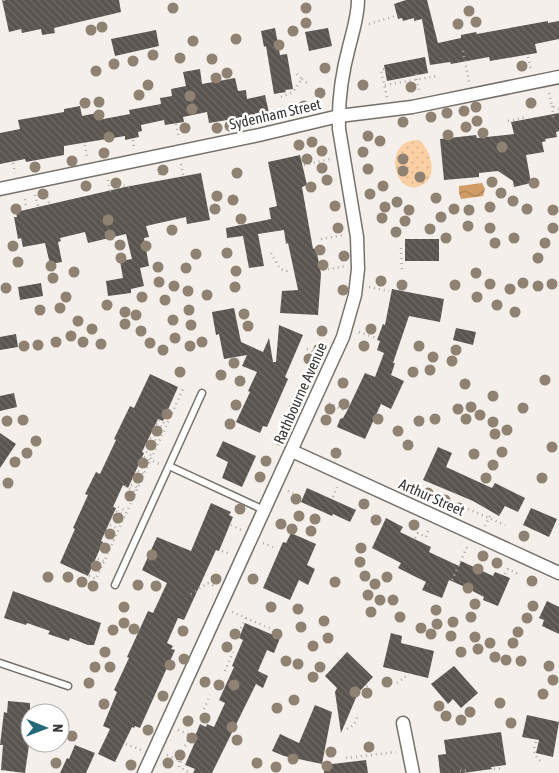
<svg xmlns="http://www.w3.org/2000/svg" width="559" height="773" font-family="'Asap Condensed',sans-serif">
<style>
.grass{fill:url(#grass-dots)}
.water{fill:url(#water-waves)}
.building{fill:url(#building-back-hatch)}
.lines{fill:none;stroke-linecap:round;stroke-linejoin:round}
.lane-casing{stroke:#75716c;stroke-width:9}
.street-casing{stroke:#75716c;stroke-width:15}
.path{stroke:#ada9a5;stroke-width:2.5;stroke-dasharray:1 4;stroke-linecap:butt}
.lane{stroke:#fff;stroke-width:6}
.street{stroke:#fff;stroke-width:12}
.tree{fill:#908272}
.labels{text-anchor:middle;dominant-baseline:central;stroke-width:5;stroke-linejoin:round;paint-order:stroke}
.street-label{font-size:15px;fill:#393735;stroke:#fff}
</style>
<defs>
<pattern id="grass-dots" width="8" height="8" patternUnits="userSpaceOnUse" patternTransform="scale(1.25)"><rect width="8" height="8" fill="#fbcfa4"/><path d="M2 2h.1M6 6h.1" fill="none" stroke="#d8b28e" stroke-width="1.8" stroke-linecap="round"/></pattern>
<pattern id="water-waves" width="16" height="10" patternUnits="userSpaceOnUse" patternTransform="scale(1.25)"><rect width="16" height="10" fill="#d19d67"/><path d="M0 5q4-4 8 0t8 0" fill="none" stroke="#ab8156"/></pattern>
<pattern id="building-back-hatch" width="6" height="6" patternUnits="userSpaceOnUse" patternTransform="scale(1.25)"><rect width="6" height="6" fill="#595450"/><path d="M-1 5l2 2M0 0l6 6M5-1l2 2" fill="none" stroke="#6e6a67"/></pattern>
</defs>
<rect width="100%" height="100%" fill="#f4efea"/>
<!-- grass -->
<path class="grass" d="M419,140C431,150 440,178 420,186C394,197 381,139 419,140Z"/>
<!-- water -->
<path class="water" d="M482,183L485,189L483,196L461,199L459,193V186Z"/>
<!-- building -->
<path class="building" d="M2,0H119L121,12L54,28L55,33L42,35L41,29L22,33L21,29L9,32Z
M406,0H427L438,43L461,38V35L476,32L477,34L548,21V23L559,21V39L535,44L537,53L490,61L489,57L451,64L450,62L430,65L422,19L414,21V18L403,21L402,18L398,19L394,4Z
M275,28L280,55L287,54L293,89L285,90L286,92L274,94L266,46L264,47L261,31Z
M328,28L332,46L309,51L305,32Z
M156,30L159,46L115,56L111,39Z
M425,57L428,73L387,81L384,65Z
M200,69L202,84L235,78L238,91L246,90L247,99L265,95L269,113L209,123L207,112L183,117L184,122L165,125L164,120L141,125L142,131L138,132L139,137L125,140V136L64,146V155L26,162L25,159L0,164V133L20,129L18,120L64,112V109L80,106L82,116L97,113L98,120L130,114L129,110L161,104L160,98L172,96L171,89L186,86L183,72Z
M559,113V131L556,132L557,137L545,139L546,141L542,142L544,152L526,155L531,183L514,187L513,181L498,171L479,173V177L444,180L440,139L476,135L477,138L514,134L511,122Z
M300,155L307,185L302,187L313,249L316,248L321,274L318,315L280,313L282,291L298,290L288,243L286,244L284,230L258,234L264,266L249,268L243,236L227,238L226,228L271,219L269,208L277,206L268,162Z
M201,173L210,220L187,224L186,217L146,226L149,237L144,238L149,266L140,268L144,286L131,289V293L108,296L106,281L123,278L120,261L132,259L126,234L88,243L85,232L60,238L61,241L58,242L62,262L50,264L45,243L23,247L21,238L18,239L14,217H17L16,212L125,187Z
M405,239H439V261H405Z
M41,283L43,296L20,300L18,287Z
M392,289L444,299L440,322L409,316L393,363H395L391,375L404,381L391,409L381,404L365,439L337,427L340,419L343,418L347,411L365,373L375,377L384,353L377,350L380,341L377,340L383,324L385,325Z
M234,308L241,342L263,352L269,338L273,362H276L279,325L303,335L285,377L288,379L267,427L263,426L260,433L236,422L250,392L248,391L257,372L242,366L247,355L224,359L219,334L216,335L212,312Z
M456,328L476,332L473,345L453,340Z
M16,334L18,347L0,350V337Z
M150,374L178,387L163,421L158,419L142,452L144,453L128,488L123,485L113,507L116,508L101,541L103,542L88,576L60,563L75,529L73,528L88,495L85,494L96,472L100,474L116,440L114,439L130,406L134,408Z
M14,393L17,407L0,411V396Z
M0,433L16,444L0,468Z
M223,441L256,456L242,487L222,478L228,462L216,456Z
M438,447L452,453L446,467L492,488L495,483L525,498L518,512L505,506L499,516L473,501L423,480Z
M307,488L356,510L350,522L333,514L332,516L301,502Z
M211,503L231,512L229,515L233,517L219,551L216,550L184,620L178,618L167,643L173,646L171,649L175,650L140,728L135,726L134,728L132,727L115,762L98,754L110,729L103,726L117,692L114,690L129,658L127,657L148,611L153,613L167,583L142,570L157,537L191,551Z
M531,508L557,519L549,537L523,525Z
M386,518L403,527L400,532L431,547L429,552L459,566L461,561L493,576L495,572L510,578L498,606L483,600L484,597L465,587L449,580L442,598L422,590L426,582L398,568L401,563L372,548Z
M291,533L316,544L307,565L315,569L308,585L299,580L290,600L263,588L283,542L286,543Z
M13,591L101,623L94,645H88L70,638L69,641L48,634L50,631L27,623L26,625L4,618Z
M547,601L559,607V634L542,626L544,620L539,618Z
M245,623L280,638L274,653L267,650L258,671L268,676L263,688L256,684L212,773H193L195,769L185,765L195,742L193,741L200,724L206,727L207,724L214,727L225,703L219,700L234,667L232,666L243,640L239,638Z
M391,633L402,636L401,643L434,651L428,678L383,667Z
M347,652L373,677L358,693L341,733L335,692L337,688L325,676Z
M454,666L478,693L461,708L453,699L448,704L431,684Z
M8,701L30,703V738L25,773L1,770L3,745H0L4,712L7,713Z
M315,705L332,712L322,764L284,756L272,751L280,734L299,743Z
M527,715L559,722L553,757L536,753L539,740L522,737Z
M501,732L506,765L491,767L492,769L463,773H440L438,755L446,754L444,740Z
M75,745L95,753L86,773H60L67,758L69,759Z
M366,760L368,773H324V765Z"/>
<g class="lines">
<!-- lane casing -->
<g class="lane-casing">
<path id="lane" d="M169,466L264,510
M115,585L202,393
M0,663L68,686"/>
</g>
<!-- street casing -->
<g class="street-casing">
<path id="street" d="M0,189L259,135L339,116L412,107L559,77
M292,451L559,573
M403,723L413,773
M144,773L343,337L355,295L358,269L357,237L339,129C338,101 342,73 349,47C353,31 358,16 358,0"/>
</g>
<!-- path -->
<path class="path" d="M4,0V4
M369,24L395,16
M463,51L469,82
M528,57L531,70
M384,69L381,70L387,98
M416,74L419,92
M302,79L308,84
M385,85L437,76
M549,93L552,106L559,109
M281,97L293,92L302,79L296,73
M552,106L554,119
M508,121L525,117
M176,124L179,138
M133,140L134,148
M85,145L87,158
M13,163L15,173
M181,164L183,175
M304,165L330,159
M158,169L160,178
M108,180L110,194
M110,191C116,185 123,185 131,187
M46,192L49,203
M35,195L38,206
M25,199L26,207
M321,239L344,235
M401,248L402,271
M271,253L280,269L287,271L291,269
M323,270L346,266
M369,287L389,291
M359,332L376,338
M307,349L320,354
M329,403L345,411
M159,420L166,424
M156,424L165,428
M150,438L159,442
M146,452L152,456
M144,457L159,464
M138,471L144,474
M131,485L138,488
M125,486L136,492
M288,491L300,497
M333,497L337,487
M118,507L127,511
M468,509L505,525
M116,511L125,516
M110,525L119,529
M231,525L241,530
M485,526L490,516
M415,538L418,533L426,537L429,528
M263,543L275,548
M104,544L110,547
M222,551L230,554
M98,559L104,561
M505,574L508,569L518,574
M89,576L96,579L183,389L180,387
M452,580L468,545
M191,594L208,583L214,586
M232,612L274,630
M241,628L246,618
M225,671L233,652
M397,683L409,674
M363,690L370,683
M204,709L210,695
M347,729L354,725L358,715
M178,730L193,736
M536,742C532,751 535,756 542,763
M126,744L141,750
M185,746L190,735
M167,755L184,763
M346,758L396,752
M179,761V767L190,773
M494,769L503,768
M460,771L467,770"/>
<!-- lane -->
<use href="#lane" class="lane"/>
<!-- street -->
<use href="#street" class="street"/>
</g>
<!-- trees -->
<g class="tree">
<circle cx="173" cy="8" r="5.5"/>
<circle cx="306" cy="8" r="5.5"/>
<circle cx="469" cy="11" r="5.5"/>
<circle cx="476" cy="22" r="5.5"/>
<circle cx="306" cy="23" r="5.5"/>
<circle cx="458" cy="24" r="5.5"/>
<circle cx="102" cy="27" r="5.5"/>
<circle cx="91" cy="30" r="5.5"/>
<circle cx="293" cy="31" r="5.5"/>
<circle cx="236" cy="39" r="5.5"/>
<circle cx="193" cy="41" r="5.5"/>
<circle cx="279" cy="45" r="5.5"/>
<circle cx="153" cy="55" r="5.5"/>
<circle cx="180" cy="58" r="5.5"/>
<circle cx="212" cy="59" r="5.5"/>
<circle cx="133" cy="61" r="5.5"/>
<circle cx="114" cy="64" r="5.5"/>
<circle cx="522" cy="66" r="5.5"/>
<circle cx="325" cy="68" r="5.5"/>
<circle cx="96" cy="71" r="5.5"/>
<circle cx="227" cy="73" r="5.5"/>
<circle cx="216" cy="78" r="5.5"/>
<circle cx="148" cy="85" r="5.5"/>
<circle cx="363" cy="85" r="5.5"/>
<circle cx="411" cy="87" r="5.5"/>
<circle cx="320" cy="93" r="5.5"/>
<circle cx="139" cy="95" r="5.5"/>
<circle cx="190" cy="96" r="5.5"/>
<circle cx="99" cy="102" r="5.5"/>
<circle cx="85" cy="103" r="5.5"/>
<circle cx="531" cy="103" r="5.5"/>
<circle cx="304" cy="106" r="5.5"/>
<circle cx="476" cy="107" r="5.5"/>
<circle cx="192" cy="109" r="5.5"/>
<circle cx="464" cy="111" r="5.5"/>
<circle cx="447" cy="113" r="5.5"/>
<circle cx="99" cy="115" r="5.5"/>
<circle cx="431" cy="117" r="5.5"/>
<circle cx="477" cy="121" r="5.5"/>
<circle cx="403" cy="122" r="5.5"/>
<circle cx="247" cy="123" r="5.5"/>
<circle cx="230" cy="126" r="5.5"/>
<circle cx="466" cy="127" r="5.5"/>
<circle cx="185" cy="128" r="5.5"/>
<circle cx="217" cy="128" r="5.5"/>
<circle cx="483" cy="133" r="5.5"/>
<circle cx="448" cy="135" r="5.5"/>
<circle cx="368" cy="136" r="5.5"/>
<circle cx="109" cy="137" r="5.5"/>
<circle cx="380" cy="141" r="5.5"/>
<circle cx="312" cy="142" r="5.5"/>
<circle cx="299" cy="145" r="5.5"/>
<circle cx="502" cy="147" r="5.5"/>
<circle cx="322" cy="151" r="5.5"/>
<circle cx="363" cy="152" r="5.5"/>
<circle cx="104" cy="153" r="5.5"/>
<circle cx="307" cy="159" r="5.5"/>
<circle cx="403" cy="159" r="5.5"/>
<circle cx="72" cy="161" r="5.5"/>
<circle cx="35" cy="167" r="5.5"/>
<circle cx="322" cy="168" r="5.5"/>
<circle cx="368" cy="169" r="5.5"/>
<circle cx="163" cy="170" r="5.5"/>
<circle cx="403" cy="171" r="5.5"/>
<circle cx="237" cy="173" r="5.5"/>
<circle cx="420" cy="177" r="5.5"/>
<circle cx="327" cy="180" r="5.5"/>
<circle cx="492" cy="182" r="5.5"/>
<circle cx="116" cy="183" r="5.5"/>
<circle cx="534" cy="183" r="5.5"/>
<circle cx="86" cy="186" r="5.5"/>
<circle cx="383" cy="186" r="5.5"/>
<circle cx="311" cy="187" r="5.5"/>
<circle cx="501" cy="193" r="5.5"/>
<circle cx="43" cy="194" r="5.5"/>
<circle cx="370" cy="194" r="5.5"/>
<circle cx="217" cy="196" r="5.5"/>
<circle cx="436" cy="198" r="5.5"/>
<circle cx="233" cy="200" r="5.5"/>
<circle cx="513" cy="201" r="5.5"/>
<circle cx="397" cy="202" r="5.5"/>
<circle cx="335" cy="206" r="5.5"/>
<circle cx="385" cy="207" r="5.5"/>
<circle cx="490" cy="207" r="5.5"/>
<circle cx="16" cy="209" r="5.5"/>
<circle cx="215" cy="209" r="5.5"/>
<circle cx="454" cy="209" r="5.5"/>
<circle cx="527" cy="209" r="5.5"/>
<circle cx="409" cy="210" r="5.5"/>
<circle cx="469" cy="210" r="5.5"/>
<circle cx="553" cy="210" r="5.5"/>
<circle cx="441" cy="217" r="5.5"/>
<circle cx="382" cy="218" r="5.5"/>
<circle cx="241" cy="219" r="5.5"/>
<circle cx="108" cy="220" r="5.5"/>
<circle cx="405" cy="221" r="5.5"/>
<circle cx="468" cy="226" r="5.5"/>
<circle cx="338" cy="228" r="5.5"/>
<circle cx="490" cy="228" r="5.5"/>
<circle cx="553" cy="228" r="5.5"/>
<circle cx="430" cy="229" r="5.5"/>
<circle cx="172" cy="230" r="5.5"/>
<circle cx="396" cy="232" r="5.5"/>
<circle cx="110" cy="235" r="5.5"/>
<circle cx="446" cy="238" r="5.5"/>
<circle cx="514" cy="238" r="5.5"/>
<circle cx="495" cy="243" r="5.5"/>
<circle cx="545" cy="243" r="5.5"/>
<circle cx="120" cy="245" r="5.5"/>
<circle cx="13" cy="246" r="5.5"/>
<circle cx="146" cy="246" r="5.5"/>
<circle cx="320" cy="250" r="5.5"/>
<circle cx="227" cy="253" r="5.5"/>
<circle cx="196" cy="254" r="5.5"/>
<circle cx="344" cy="256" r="5.5"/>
<circle cx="121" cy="258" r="5.5"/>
<circle cx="538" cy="258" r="5.5"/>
<circle cx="18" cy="262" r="5.5"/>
<circle cx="323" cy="265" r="5.5"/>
<circle cx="51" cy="266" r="5.5"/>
<circle cx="158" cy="267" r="5.5"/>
<circle cx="186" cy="268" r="5.5"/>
<circle cx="236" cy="271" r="5.5"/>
<circle cx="74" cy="272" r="5.5"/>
<circle cx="476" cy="273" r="5.5"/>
<circle cx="53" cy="278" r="5.5"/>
<circle cx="381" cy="281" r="5.5"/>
<circle cx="159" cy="282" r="5.5"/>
<circle cx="523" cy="283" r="5.5"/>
<circle cx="490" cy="284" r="5.5"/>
<circle cx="552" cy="284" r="5.5"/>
<circle cx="402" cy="285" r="5.5"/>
<circle cx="455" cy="285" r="5.5"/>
<circle cx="174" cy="286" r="5.5"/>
<circle cx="538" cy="286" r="5.5"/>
<circle cx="235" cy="287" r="5.5"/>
<circle cx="6" cy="288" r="5.5"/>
<circle cx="510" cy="289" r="5.5"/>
<circle cx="343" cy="290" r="5.5"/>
<circle cx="188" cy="291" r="5.5"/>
<circle cx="207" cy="295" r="5.5"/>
<circle cx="66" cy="297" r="5.5"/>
<circle cx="142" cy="297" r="5.5"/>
<circle cx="477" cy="297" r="5.5"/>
<circle cx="165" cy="300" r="5.5"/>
<circle cx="107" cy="305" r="5.5"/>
<circle cx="497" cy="305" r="5.5"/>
<circle cx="60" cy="308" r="5.5"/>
<circle cx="40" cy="310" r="5.5"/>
<circle cx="189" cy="310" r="5.5"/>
<circle cx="125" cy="312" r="5.5"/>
<circle cx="515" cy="312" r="5.5"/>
<circle cx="244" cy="314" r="5.5"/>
<circle cx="136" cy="315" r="5.5"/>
<circle cx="173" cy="320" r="5.5"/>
<circle cx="78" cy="321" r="5.5"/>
<circle cx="125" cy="324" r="5.5"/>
<circle cx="191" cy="325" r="5.5"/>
<circle cx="248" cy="326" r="5.5"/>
<circle cx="92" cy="329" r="5.5"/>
<circle cx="371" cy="329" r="5.5"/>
<circle cx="141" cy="331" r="5.5"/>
<circle cx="322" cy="331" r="5.5"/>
<circle cx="71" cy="336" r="5.5"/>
<circle cx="175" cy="338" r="5.5"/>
<circle cx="56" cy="342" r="5.5"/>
<circle cx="83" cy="342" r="5.5"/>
<circle cx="202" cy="342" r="5.5"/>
<circle cx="150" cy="343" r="5.5"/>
<circle cx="101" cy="344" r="5.5"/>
<circle cx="38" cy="345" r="5.5"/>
<circle cx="24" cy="346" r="5.5"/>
<circle cx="190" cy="346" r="5.5"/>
<circle cx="364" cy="346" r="5.5"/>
<circle cx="419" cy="346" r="5.5"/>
<circle cx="319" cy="349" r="5.5"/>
<circle cx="163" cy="350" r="5.5"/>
<circle cx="456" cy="350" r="5.5"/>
<circle cx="433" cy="357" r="5.5"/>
<circle cx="309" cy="359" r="5.5"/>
<circle cx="452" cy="361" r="5.5"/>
<circle cx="234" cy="363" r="5.5"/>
<circle cx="430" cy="370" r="5.5"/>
<circle cx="180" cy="372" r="5.5"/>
<circle cx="413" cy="372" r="5.5"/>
<circle cx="221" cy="375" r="5.5"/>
<circle cx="545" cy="380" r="5.5"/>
<circle cx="240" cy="381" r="5.5"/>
<circle cx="343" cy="383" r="5.5"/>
<circle cx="465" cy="384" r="5.5"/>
<circle cx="302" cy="392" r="5.5"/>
<circle cx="493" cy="396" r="5.5"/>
<circle cx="344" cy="404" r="5.5"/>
<circle cx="236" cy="405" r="5.5"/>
<circle cx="471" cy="407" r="5.5"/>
<circle cx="294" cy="408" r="5.5"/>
<circle cx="523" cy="408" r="5.5"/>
<circle cx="330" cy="409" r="5.5"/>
<circle cx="458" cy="409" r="5.5"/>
<circle cx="167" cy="414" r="5.5"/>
<circle cx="480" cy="415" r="5.5"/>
<circle cx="378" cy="419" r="5.5"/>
<circle cx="435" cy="419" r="5.5"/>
<circle cx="466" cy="419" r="5.5"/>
<circle cx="23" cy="420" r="5.5"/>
<circle cx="326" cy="420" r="5.5"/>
<circle cx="7" cy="421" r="5.5"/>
<circle cx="419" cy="421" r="5.5"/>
<circle cx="493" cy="422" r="5.5"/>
<circle cx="230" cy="424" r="5.5"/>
<circle cx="507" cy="430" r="5.5"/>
<circle cx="157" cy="431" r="5.5"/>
<circle cx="398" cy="431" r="5.5"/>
<circle cx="495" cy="434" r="5.5"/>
<circle cx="280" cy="440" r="5.5"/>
<circle cx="36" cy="441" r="5.5"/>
<circle cx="151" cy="445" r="5.5"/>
<circle cx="408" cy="445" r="5.5"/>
<circle cx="552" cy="447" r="5.5"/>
<circle cx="502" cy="452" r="5.5"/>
<circle cx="27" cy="453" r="5.5"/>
<circle cx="336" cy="453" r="5.5"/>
<circle cx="474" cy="454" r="5.5"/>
<circle cx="266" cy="461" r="5.5"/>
<circle cx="15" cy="462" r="5.5"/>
<circle cx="143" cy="463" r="5.5"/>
<circle cx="493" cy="465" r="5.5"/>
<circle cx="260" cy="477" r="5.5"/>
<circle cx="138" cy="478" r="5.5"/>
<circle cx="486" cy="478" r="5.5"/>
<circle cx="542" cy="478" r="5.5"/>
<circle cx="8" cy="483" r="5.5"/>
<circle cx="428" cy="493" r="5.5"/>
<circle cx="130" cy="496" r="5.5"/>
<circle cx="296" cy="499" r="5.5"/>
<circle cx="445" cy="500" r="5.5"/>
<circle cx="364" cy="504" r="5.5"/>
<circle cx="459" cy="508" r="5.5"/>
<circle cx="240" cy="509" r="5.5"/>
<circle cx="299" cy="516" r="5.5"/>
<circle cx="118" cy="518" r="5.5"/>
<circle cx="315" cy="519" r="5.5"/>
<circle cx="376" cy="520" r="5.5"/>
<circle cx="281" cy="524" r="5.5"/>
<circle cx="414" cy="525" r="5.5"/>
<circle cx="292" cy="529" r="5.5"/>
<circle cx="311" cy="531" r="5.5"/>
<circle cx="110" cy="534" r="5.5"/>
<circle cx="524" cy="536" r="5.5"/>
<circle cx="105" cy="548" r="5.5"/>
<circle cx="361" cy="548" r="5.5"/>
<circle cx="152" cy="555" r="5.5"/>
<circle cx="483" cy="556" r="5.5"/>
<circle cx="360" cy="562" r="5.5"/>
<circle cx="497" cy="563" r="5.5"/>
<circle cx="96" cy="566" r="5.5"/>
<circle cx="478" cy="569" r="5.5"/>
<circle cx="365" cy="576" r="5.5"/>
<circle cx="48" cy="577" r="5.5"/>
<circle cx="68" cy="577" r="5.5"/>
<circle cx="387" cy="577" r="5.5"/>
<circle cx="216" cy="579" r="5.5"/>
<circle cx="253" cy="579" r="5.5"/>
<circle cx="532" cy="581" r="5.5"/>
<circle cx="82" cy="582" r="5.5"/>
<circle cx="335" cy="582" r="5.5"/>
<circle cx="375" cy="584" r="5.5"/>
<circle cx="138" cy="585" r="5.5"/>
<circle cx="93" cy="586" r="5.5"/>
<circle cx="156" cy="586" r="5.5"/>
<circle cx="468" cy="588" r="5.5"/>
<circle cx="368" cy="595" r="5.5"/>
<circle cx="380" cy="600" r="5.5"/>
<circle cx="393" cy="600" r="5.5"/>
<circle cx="475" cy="604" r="5.5"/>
<circle cx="533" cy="606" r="5.5"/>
<circle cx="124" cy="607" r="5.5"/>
<circle cx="271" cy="607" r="5.5"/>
<circle cx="298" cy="609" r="5.5"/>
<circle cx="436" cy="610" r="5.5"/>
<circle cx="371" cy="612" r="5.5"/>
<circle cx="400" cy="617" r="5.5"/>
<circle cx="471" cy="617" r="5.5"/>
<circle cx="527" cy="618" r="5.5"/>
<circle cx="324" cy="621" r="5.5"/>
<circle cx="453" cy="622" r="5.5"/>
<circle cx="124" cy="623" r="5.5"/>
<circle cx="437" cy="624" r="5.5"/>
<circle cx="301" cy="627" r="5.5"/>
<circle cx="421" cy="628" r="5.5"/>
<circle cx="134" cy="629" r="5.5"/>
<circle cx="113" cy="630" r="5.5"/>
<circle cx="183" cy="631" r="5.5"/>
<circle cx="518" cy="632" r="5.5"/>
<circle cx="235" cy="634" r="5.5"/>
<circle cx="277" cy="634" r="5.5"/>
<circle cx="431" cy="634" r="5.5"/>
<circle cx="451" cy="636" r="5.5"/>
<circle cx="475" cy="637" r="5.5"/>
<circle cx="328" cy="638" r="5.5"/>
<circle cx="490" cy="643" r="5.5"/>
<circle cx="513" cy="643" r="5.5"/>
<circle cx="313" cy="646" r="5.5"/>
<circle cx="227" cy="647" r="5.5"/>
<circle cx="478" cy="649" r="5.5"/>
<circle cx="105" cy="652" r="5.5"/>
<circle cx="461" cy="652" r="5.5"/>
<circle cx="495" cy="657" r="5.5"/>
<circle cx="184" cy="659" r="5.5"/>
<circle cx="506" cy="660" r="5.5"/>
<circle cx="286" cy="661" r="5.5"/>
<circle cx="521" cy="661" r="5.5"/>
<circle cx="298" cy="664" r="5.5"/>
<circle cx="170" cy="665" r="5.5"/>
<circle cx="549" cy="666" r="5.5"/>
<circle cx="95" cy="667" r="5.5"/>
<circle cx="110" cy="667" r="5.5"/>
<circle cx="320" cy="667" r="5.5"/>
<circle cx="313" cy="677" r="5.5"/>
<circle cx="553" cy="680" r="5.5"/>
<circle cx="205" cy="682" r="5.5"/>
<circle cx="387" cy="682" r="5.5"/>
<circle cx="89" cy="683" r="5.5"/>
<circle cx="219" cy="685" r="5.5"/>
<circle cx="234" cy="685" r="5.5"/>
<circle cx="355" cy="692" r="5.5"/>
<circle cx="367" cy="693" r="5.5"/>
<circle cx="543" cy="694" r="5.5"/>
<circle cx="163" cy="696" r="5.5"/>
<circle cx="294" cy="700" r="5.5"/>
<circle cx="500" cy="703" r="5.5"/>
<circle cx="104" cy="704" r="5.5"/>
<circle cx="439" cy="706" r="5.5"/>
<circle cx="277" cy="708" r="5.5"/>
<circle cx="470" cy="712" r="5.5"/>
<circle cx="446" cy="716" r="5.5"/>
<circle cx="205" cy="718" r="5.5"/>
<circle cx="461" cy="720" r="5.5"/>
<circle cx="188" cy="721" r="5.5"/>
<circle cx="511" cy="723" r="5.5"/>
<circle cx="232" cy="727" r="5.5"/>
<circle cx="148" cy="730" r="5.5"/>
<circle cx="72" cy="736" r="5.5"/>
<circle cx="192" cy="738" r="5.5"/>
<circle cx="237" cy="740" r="5.5"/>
<circle cx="369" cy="747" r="5.5"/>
<circle cx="331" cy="752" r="5.5"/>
<circle cx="180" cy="755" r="5.5"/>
<circle cx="293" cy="759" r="5.5"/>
<circle cx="56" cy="763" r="5.5"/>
<circle cx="168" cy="763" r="5.5"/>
<circle cx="257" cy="763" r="5.5"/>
<circle cx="131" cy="765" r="5.5"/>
<circle cx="327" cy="766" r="5.5"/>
<circle cx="276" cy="767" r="5.5"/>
</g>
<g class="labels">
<!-- street labels -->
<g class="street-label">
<text transform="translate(275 114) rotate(-13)">Sydenham Street</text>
<text transform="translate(300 393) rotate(-66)">Rathbourne Avenue</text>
<text transform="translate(432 497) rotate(24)">Arthur Street</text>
</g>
</g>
<!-- north arrow -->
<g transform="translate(45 728) rotate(91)"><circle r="24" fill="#ffffff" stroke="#b0afae"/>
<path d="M0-4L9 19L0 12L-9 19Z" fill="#236979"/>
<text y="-8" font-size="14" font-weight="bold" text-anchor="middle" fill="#393735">N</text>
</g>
</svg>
